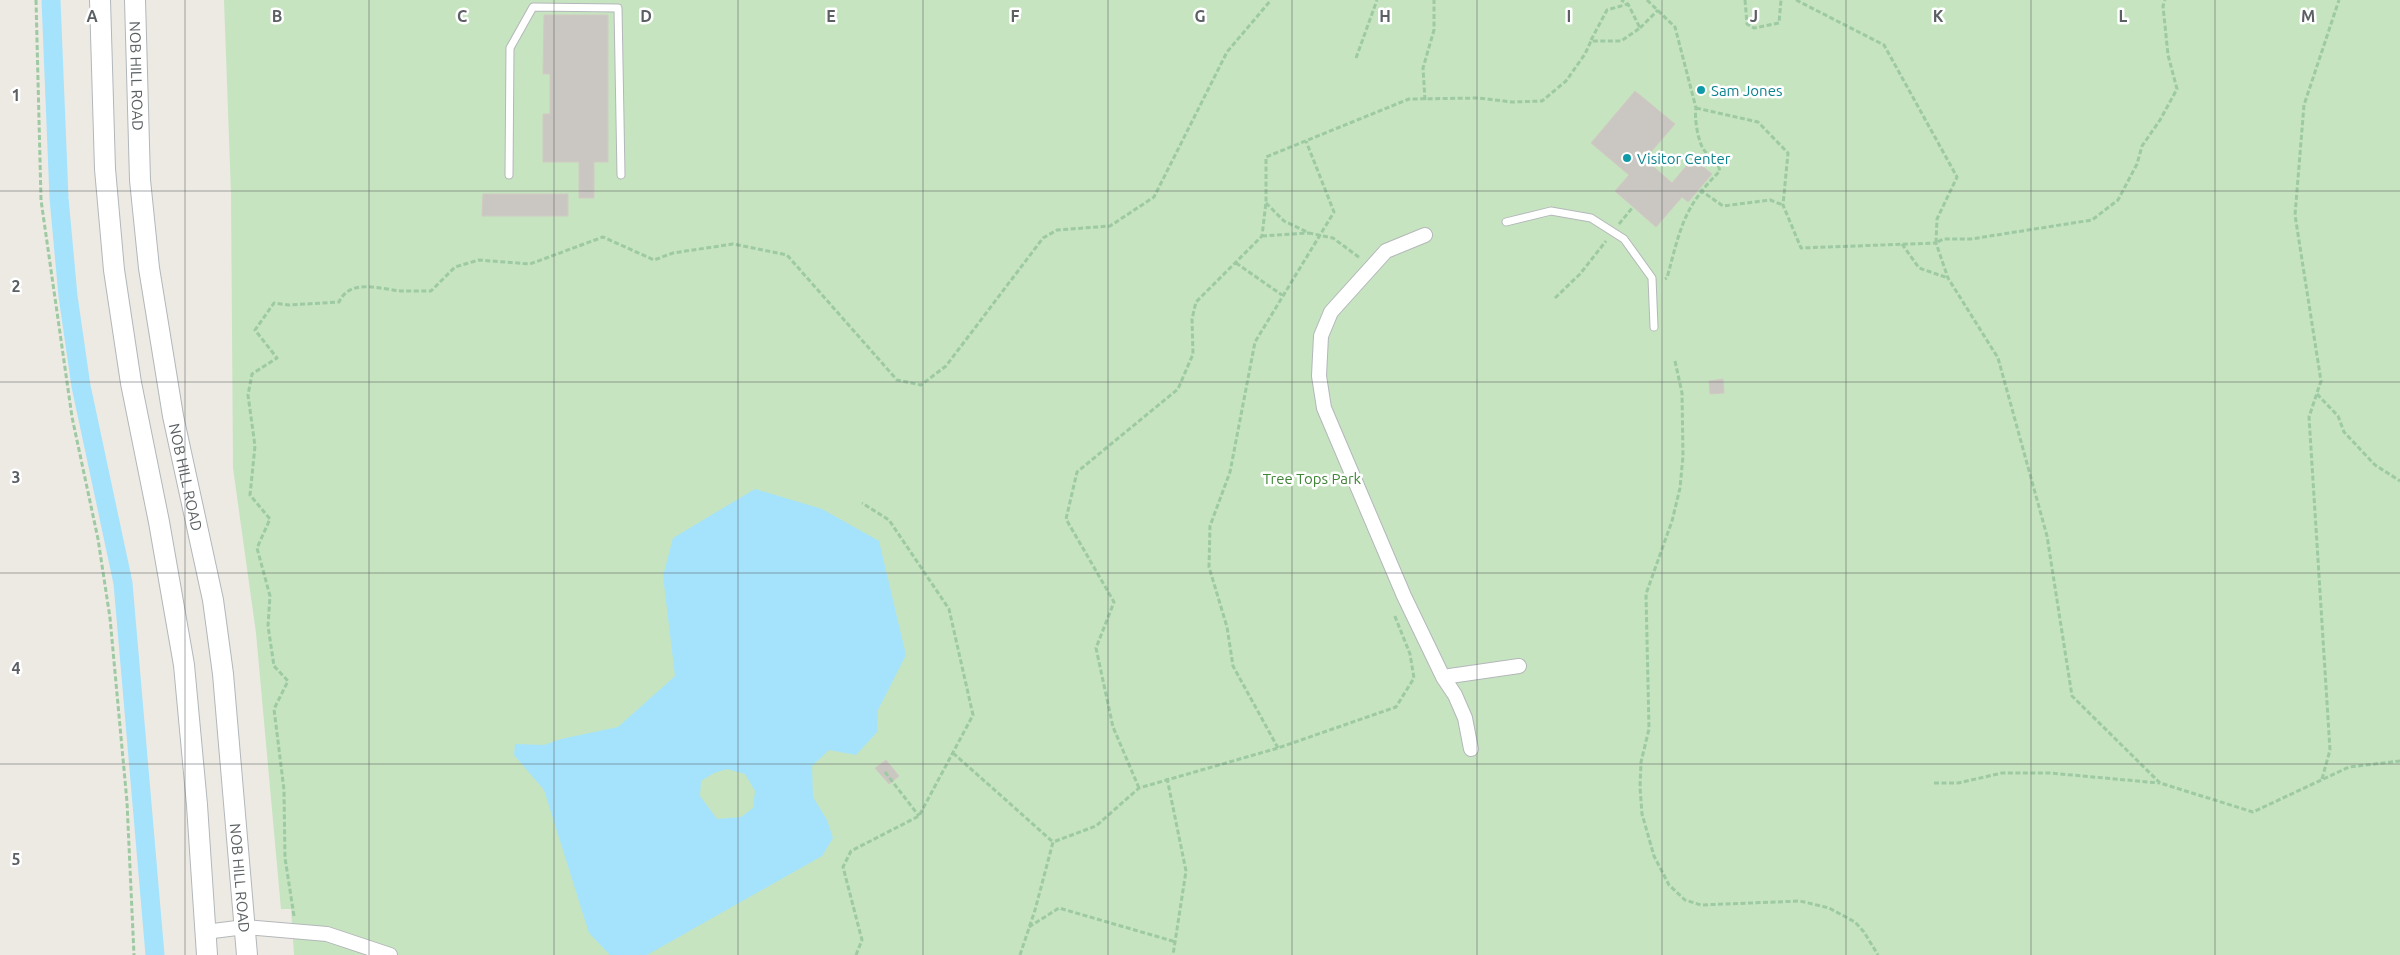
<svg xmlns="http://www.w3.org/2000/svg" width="2400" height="955" font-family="Ubuntu,sans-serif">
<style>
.green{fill:#c6e4c0}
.water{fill:#a5e3fc;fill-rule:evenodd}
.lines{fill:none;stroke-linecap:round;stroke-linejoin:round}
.canal{stroke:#a5e3fc;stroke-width:19}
.building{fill:#cac7c2;stroke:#d2cac2}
.lane-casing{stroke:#b4b7ba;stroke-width:9}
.street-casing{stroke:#b4b7ba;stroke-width:16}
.secondary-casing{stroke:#b2b7ba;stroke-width:22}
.path{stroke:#9dcaa2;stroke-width:3;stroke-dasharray:5 2.5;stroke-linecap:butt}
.lane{stroke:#fff;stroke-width:7}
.street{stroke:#fff;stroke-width:14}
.secondary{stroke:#fff;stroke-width:20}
.grid{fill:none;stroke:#5b6063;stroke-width:1;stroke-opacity:0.55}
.culture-dot{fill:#0f9aa8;stroke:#fff;stroke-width:2}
.labels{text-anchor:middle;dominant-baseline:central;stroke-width:5;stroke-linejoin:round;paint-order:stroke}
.street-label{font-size:15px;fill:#5b6063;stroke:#fff}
.culture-label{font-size:15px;fill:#0d838f;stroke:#fff;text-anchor:start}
.park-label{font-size:15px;fill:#418539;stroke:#fff}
.grid-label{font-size:16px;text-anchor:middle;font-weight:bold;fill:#5b6063;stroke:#fff;stroke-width:5;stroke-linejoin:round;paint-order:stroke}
</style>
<rect width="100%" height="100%" fill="#edeae3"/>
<!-- green -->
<path class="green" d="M224,0H2400V955H294L291,909H281L256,633L233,468L231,194Z"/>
<!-- water -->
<path class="water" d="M755,489L822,509L879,541L906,655L878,710L877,732L856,755L829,750L812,766L813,797L827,820L833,838L822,856L647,955H610L589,933L544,790L514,755L515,744L544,745L561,739L618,727L675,676L663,576L673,538ZM727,769L745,774L755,791L753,808L741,817L717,819L700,796L701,781L714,773Z"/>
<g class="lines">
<!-- canal -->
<path class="canal" d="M51,0L59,198L68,296L81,386L123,583L155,955"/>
</g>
<!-- building -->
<path class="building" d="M544,15H608V162H594V198H579V162H543V114H550V74H543Z
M1635,91L1675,124L1645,159L1672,183L1693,158L1712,174L1688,202L1682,197L1656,227L1615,191L1629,175L1591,143Z
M483,194H568V216H482Z
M1723,379L1724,393L1710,394L1709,381Z
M886,760L899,776L889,784L875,768Z"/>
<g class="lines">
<!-- lane casing -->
<g class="lane-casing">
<path id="lane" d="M509,175L510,48L533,7L618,8L621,175
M1506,222L1551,211L1591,218L1624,239L1652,278L1654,327"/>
</g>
<!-- street casing -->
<g class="street-casing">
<path id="street" d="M1425,235L1386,251L1331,312L1321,336L1319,376L1324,408L1404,596L1443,677L1455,695L1465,718L1471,749
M1443,677L1519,666
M205,932L245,927L327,934L390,955"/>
</g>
<!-- secondary casing -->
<g class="secondary-casing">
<g id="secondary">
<path d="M100,0L105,169L114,270L131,383L159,522L184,665L197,805L207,955"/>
<path id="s1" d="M135,0L140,180L149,268L173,416L213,600L223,674L247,955"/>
</g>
</g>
<!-- path -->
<path class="path" d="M36,0L41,200L72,417L98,539L110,618L127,802L134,955
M1647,0L1675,27L1696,108C1694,117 1698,142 1704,150C1711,160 1716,156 1720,171C1683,207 1680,230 1667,278L1665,279
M1745,0L1747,24L1754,28L1779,23L1781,0
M1796,0L1884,45L1957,177L1937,219L1936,243L1943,239H1971L2092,220L2118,200L2137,164L2142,146L2160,120L2177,89L2168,55L2163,6L2165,0
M1640,28L1658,10
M1591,40L1607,10L1628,4
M1356,58L1377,0
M1425,100L1423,68L1434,30V0
M1696,108L1758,122L1788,153L1783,205L1801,248L1936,243L1948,278L1998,358L2047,536L2072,696L2160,783L2253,812L2349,767L2400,761
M1700,190L1723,206L1770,200L1783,205
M1266,203L1284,221L1309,233L1333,238L1360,258
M1619,224L1633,207
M1262,236L1309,233
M1902,244L1919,268L1948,278
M1236,263L1282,295
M1555,298L1580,274L1606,241
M1675,361L1682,393L1683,456L1680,488L1672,521L1646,594L1649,729L1641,762L1640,787L1642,814L1654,856L1669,885L1685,900L1701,905L1800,901L1829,908L1855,922L1864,932L1878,955
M2317,394L2338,416L2344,432L2375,465L2400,481
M1278,748L1233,666L1227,627L1209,567L1210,526L1230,472L1255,342L1334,212L1306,141
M953,753L1053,842
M885,772L919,816
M1167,778L1186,871L1173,955
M2322,779L2330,750L2309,417L2321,381L2295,215L2304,105L2339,0
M1934,783H1958L2002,773H2050L2159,783
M1139,788L1113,727L1096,648L1114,602L1066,519L1077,472L1178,389L1193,354L1192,319L1196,302L1262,236L1266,202V157L1409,99L1479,98L1512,102L1542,101L1566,81L1585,54L1591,41H1621L1640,28L1628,4L1621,0
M294,916L285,858L284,790L274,709L288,681L274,666L268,626L270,596L257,548L270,519L250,495L255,446L248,395L252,374L277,358L255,330L274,303L289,305L339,302C351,277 381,290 403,291C412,291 422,291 431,291L455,267L479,260L530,264L603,237L654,260L673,253L733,244L787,255L897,380L921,385L946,366L1043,238L1057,230L1110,226L1154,197L1227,52L1271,0
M1029,927L1059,908L1176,942
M856,955L862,940L843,867L851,851L919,816L973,715L949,609L889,520L862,503
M1020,955L1035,910L1053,842L1096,826L1139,788L1278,748L1396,707L1414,678L1410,654L1394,614"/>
<!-- lane -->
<use href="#lane" class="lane"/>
<!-- street -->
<use href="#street" class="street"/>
<!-- secondary -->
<use href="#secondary" class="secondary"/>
</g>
<!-- grid -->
<path class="grid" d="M185,0V955M369,0V955M554,0V955M738,0V955M923,0V955M1108,0V955M1292,0V955M1477,0V955M1662,0V955M1846,0V955M2031,0V955M2215,0V955M0,191H2400M0,382H2400M0,573H2400M0,764H2400"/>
<!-- markers -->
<g class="culture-dot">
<circle cx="1701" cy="90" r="5"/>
<circle cx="1627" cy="158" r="5"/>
</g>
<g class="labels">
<!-- street labels -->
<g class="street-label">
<text stroke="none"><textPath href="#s1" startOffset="76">NOB HILL ROAD</textPath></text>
<text stroke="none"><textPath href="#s1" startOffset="481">NOB HILL ROAD</textPath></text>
<text stroke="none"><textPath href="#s1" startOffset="886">NOB HILL ROAD</textPath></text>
</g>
<!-- culture labels -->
<g class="culture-label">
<text x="1711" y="90">Sam Jones</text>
<text x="1637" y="158">Visitor Center</text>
</g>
<!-- park labels -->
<g class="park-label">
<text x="1312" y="478">Tree Tops Park</text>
</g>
</g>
<g class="grid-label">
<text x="92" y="22">A</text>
<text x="277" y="22">B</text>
<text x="462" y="22">C</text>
<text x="646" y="22">D</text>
<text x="831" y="22">E</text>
<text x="1015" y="22">F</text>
<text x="1200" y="22">G</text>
<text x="1385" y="22">H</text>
<text x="1569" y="22">I</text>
<text x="1754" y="22">J</text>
<text x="1938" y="22">K</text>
<text x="2123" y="22">L</text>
<text x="2308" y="22">M</text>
<text x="16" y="101">1</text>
<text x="16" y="292">2</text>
<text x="16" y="483">3</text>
<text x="16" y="674">4</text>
<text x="16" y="865">5</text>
</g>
</svg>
